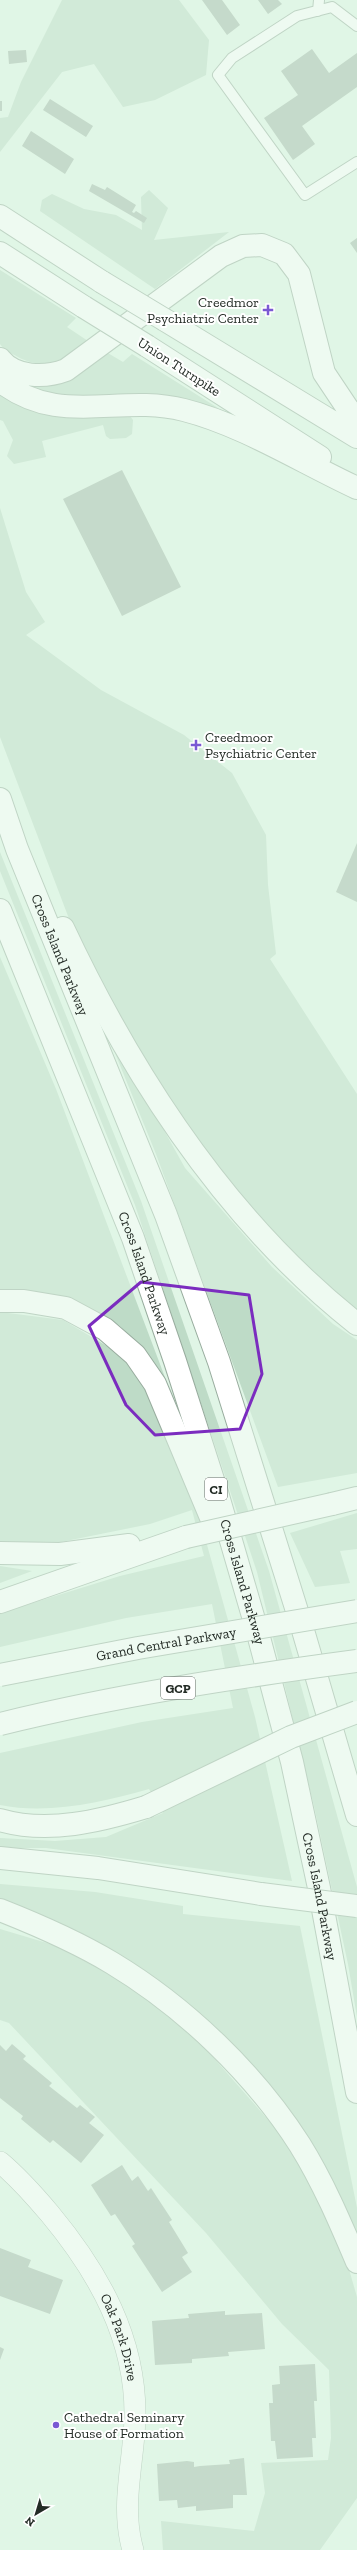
<svg xmlns="http://www.w3.org/2000/svg" width="357" height="2550" font-family="'Zilla Slab',serif">
<style>
.green{fill:#bedbc7}
.building{fill:#a4b8aa}
.lines{fill:none;stroke-linecap:round;stroke-linejoin:round}
.service-casing{stroke:#98ac9e;stroke-width:12}
.minor-casing{stroke:#98ac9e;stroke-width:22}
.primary-casing{stroke:#98ac9e;stroke-width:24}
.motorway-casing{stroke:#98ac9e;stroke-width:24}
.service{stroke:#fff;stroke-width:10}
.minor{stroke:#fff;stroke-width:21}
.primary{stroke:#fff;stroke-width:22}
.motorway{stroke:#fff;stroke-width:22}
.primary-bridge-casing{stroke:#98ac9e;stroke-width:24;stroke-linecap:butt}
.motorway-bridge-casing{stroke:#98ac9e;stroke-width:24;stroke-linecap:butt}
.primary-bridge{stroke:#fff;stroke-width:22}
.motorway-bridge{stroke:#fff;stroke-width:22}
.marked{fill:none;stroke:#7b2cbf;stroke-width:3;stroke-linejoin:round}
.poi-dot{fill:#7a59d3;stroke:#fff;stroke-width:1.5}
.labels{text-anchor:middle;dominant-baseline:central;stroke-width:4;stroke-linejoin:round;paint-order:stroke}
.shield{fill:#fff;stroke:#656b66;stroke-width:1}
.shield-label{font-size:13px;font-weight:bold;fill:#232b25}
.poi-label{font-size:14px;fill:#232b25;stroke:#fff;text-anchor:start}
.street-label{font-size:14px;fill:#232b25;stroke:#fff}
</style>
<rect width="100%" height="100%" fill="#e0f5e6"/>
<!-- green -->
<path class="green" d="M62,0H179L209,40L206,75L155,100L123,107L94,64L62,72L0,152V118L8,117L21,82Z
M149,190L168,208L154,240L229,232L155,289L40,211L42,200L52,194L84,209L116,215L142,230L141,197Z
M0,270L76,318L67,327L88,341C66,360 47,372 18,357C11,353 5,351 0,344Z
M106,352L123,362L132,354L218,408L161,398H100L56,394L24,388L7,372Z
M0,393L127,412L133,420L132,434L126,438L110,439L106,436L103,425L42,441L46,457L14,464L7,456L13,440L3,421L0,420Z
M0,508L26,592L45,622L26,635L101,690L184,735L232,773L266,835L268,885L276,954L270,959L357,1094V1313L331,1293L214,1170L129,1042L68,916L0,737Z
M0,852L141,1201L269,1571L357,1887V2017L348,1964L314,1806L257,1572L135,1205L0,871Z
M0,957L56,1089L166,1380L158,1376C147,1361 135,1340 121,1327C95,1304 34,1289 0,1289Z
M116,1044L185,1168L272,1267L333,1324L357,1340V1473L278,1487L156,1154L113,1048Z
M0,1312L63,1320L122,1355L156,1405L197,1509L255,1717L292,1881L46,1848H0V1838L55,1841L106,1837L163,1813L149,1789C102,1802 49,1815 0,1805V1753L142,1722L233,1708L212,1604L126,1618L0,1647V1613L120,1576L204,1556L192,1510L150,1524L51,1544L0,1543Z
M357,1513V1549L340,1551L350,1583L315,1587L290,1533Z
M0,1566L32,1571L0,1583Z
M0,1884L95,1892L183,1906V1914L300,1926L357,2208V2250L319,2167L202,2023L0,1904Z
M0,1929L57,1946L134,1988L198,2040L292,2147L346,2259L357,2297V2498L320,2550H163L161,2521L254,2531L265,2493L261,2463L328,2460L331,2438L329,2370L282,2324L206,2233L9,2023L0,2020Z"/>
<!-- building -->
<path class="building" d="M202,0H222L240,25L227,35Z
M258,0H278L282,4L268,14Z
M312,49L329,73L357,53V87L302,126L315,144L293,160L264,118L298,95L281,71Z
M26,50L27,62L9,64L8,51Z
M50,99L93,126L86,137L43,110Z
M0,101H2V111H0Z
M31,131L74,159L65,174L22,146Z
M92,184L105,190L107,187L136,205L132,212L134,213L136,211L147,218L144,223L89,191Z
M357,238V253L350,243Z
M122,470L181,587L122,616L63,499Z
M357,843V902L336,892Z
M12,2044L26,2056L23,2059L52,2083L49,2086L77,2108L80,2105L95,2117L89,2123L104,2135L81,2163L53,2140L50,2143L21,2119L23,2116L0,2098V2045L6,2051Z
M122,2165L132,2181L138,2176L148,2191L151,2188L172,2220L169,2222L188,2253L182,2257L192,2272L162,2292L132,2246L135,2244L115,2214L111,2216L91,2185Z
M0,2248L31,2260L28,2267L63,2280L50,2314L0,2296Z
M225,2311V2315L262,2313L265,2349L228,2352L229,2356L192,2359V2363L155,2365L152,2321L189,2318L188,2314Z
M0,2347L4,2349L0,2360Z
M315,2364L317,2401H314L316,2438H312L313,2457L277,2459L275,2441H271L269,2403H273L272,2385L280,2384L279,2366Z
M244,2458L247,2495H233V2508L196,2511V2506L178,2508L177,2500L159,2501L157,2464L187,2461L194,2462V2467L200,2466L230,2464L229,2460Z"/>
<g class="lines">
<!-- service casing -->
<g class="service-casing">
<path id="service" d="M318,11L319,0
M357,26L332,7L297,16L232,58L218,75L305,195L357,162"/>
</g>
<!-- minor casing -->
<g class="minor-casing">
<g id="minor">
<path id="s1" d="M0,2162C19,2178 34,2195 50,2214C99,2273 136,2339 135,2417C134,2462 120,2506 133,2550"/>
</g>
</g>
<!-- primary casing -->
<g class="primary-casing">
<path id="primary" d="M0,216L102,282
M0,253L84,307
M165,320L357,437
M147,346L320,457
M0,359C15,378 45,378 66,370L221,256L243,246L262,245L284,254L299,274L324,373L348,409L357,418
M0,381C60,428 118,393 184,410C243,425 301,462 357,488"/>
</g>
<!-- motorway casing -->
<g class="motorway-casing">
<g id="motorway">
<path id="s2" d="M0,799L17,849L166,1215L219,1362L302,1627L357,1815"/>
<path id="s3" d="M0,910L133,1238L175,1361L216,1489L257,1630L292,1762L319,1888L357,2092"/>
<path d="M63,928C133,1077 226,1221 357,1324"/>
<path d="M0,1301H24L66,1308L105,1329L135,1355L155,1384L212,1520"/>
<path d="M332,1504L357,1498"/>
<path d="M0,1553L60,1554L129,1545"/>
<path d="M0,1602L186,1537"/>
<path d="M0,1820C48,1834 100,1821 146,1807"/>
<path d="M0,1858L98,1868L261,1894"/>
<path d="M0,1910C38,1925 77,1942 112,1963C185,2007 254,2073 300,2145C323,2182 340,2222 357,2262"/>
</g>
</g>
<!-- service -->
<use href="#service" class="service"/>
<!-- minor -->
<use href="#minor" class="minor"/>
<!-- primary -->
<use href="#primary" class="primary"/>
<!-- motorway -->
<use href="#motorway" class="motorway"/>
<!-- primary-bridge casing -->
<g class="primary-bridge-casing">
<path id="primary-bridge" d="M102,282L165,320
M84,307L147,346"/>
</g>
<!-- motorway-bridge casing -->
<g class="motorway-bridge-casing">
<g id="motorway-bridge">
<path d="M186,1537L332,1504"/>
<path id="s4" d="M0,1675L138,1648L357,1611"/>
<path d="M0,1724C118,1695 237,1677 357,1661"/>
<path d="M146,1807L291,1737L357,1712"/>
<path d="M261,1894L357,1906"/>
</g>
</g>
<!-- primary-bridge -->
<use href="#primary-bridge" class="primary-bridge"/>
<!-- motorway-bridge -->
<use href="#motorway-bridge" class="motorway-bridge"/>
</g>
<!-- marked area -->
<path d="M0 0H357V2550H0ZM141,1282L249,1295L262,1374L240,1429L155,1435L126,1405L89,1326Z" fill="#e0f5e6" fill-opacity=".55" fill-rule="evenodd"/>
<path class="marked" d="M141,1282L249,1295L262,1374L240,1429L155,1435L126,1405L89,1326Z"/>
<!-- markers -->
<g class="poi-dot">
<path d="M266 304h4v4h4v4h-4v4h-4v-4h-4v-4h4z"/>
<path d="M194 739h4v4h4v4h-4v4h-4v-4h-4v-4h4z"/>
<circle cx="56" cy="2425" r="4"/>
</g>
<g class="labels">
<!-- shield labels -->
<g class="shield">
<rect x="205" y="1478" width="22" height="22" rx="3"/>
<rect x="161" y="1677" width="34" height="22" rx="3"/>
</g>
<g class="shield-label">
<text x="216" y="1489">CI</text>
<text x="178" y="1688">GCP</text>
</g>
<!-- poi labels -->
<g class="poi-label">
<text x="259" y="302" text-anchor="end">Creedmor<tspan x="259" dy="16">Psychiatric Center</tspan></text>
<text x="205" y="737">Creedmoor<tspan x="205" dy="16">Psychiatric Center</tspan></text>
<text x="64" y="2417">Cathedral Seminary<tspan x="64" dy="16">House of Formation</tspan></text>
</g>
<!-- street labels -->
<g class="street-label">
<text transform="translate(179 367) rotate(33)">Union Turnpike</text>
<text stroke="none"><textPath href="#s2" startOffset="167">Cross Island Parkway</textPath></text>
<text stroke="none"><textPath href="#s3" startOffset="391">Cross Island Parkway</textPath></text>
<text stroke="none"><textPath href="#s3" startOffset="715">Cross Island Parkway</textPath></text>
<text stroke="none"><textPath href="#s4" startOffset="169">Grand Central Parkway</textPath></text>
<text stroke="none"><textPath href="#s3" startOffset="1039">Cross Island Parkway</textPath></text>
<text stroke="none"><textPath href="#s1" startOffset="215">Oak Park Drive</textPath></text>
</g>
</g>
<!-- north arrow -->
<g transform="translate(36 2514) rotate(218)" stroke="#ffffff" stroke-width="3" paint-order="stroke">
<path d="M0-3L7 15L0 10L-7 15Z" fill="#232b25"/>
<text y="-6" font-size="11" font-weight="bold" text-anchor="middle" fill="#232b25">N</text>
</g>
</svg>
